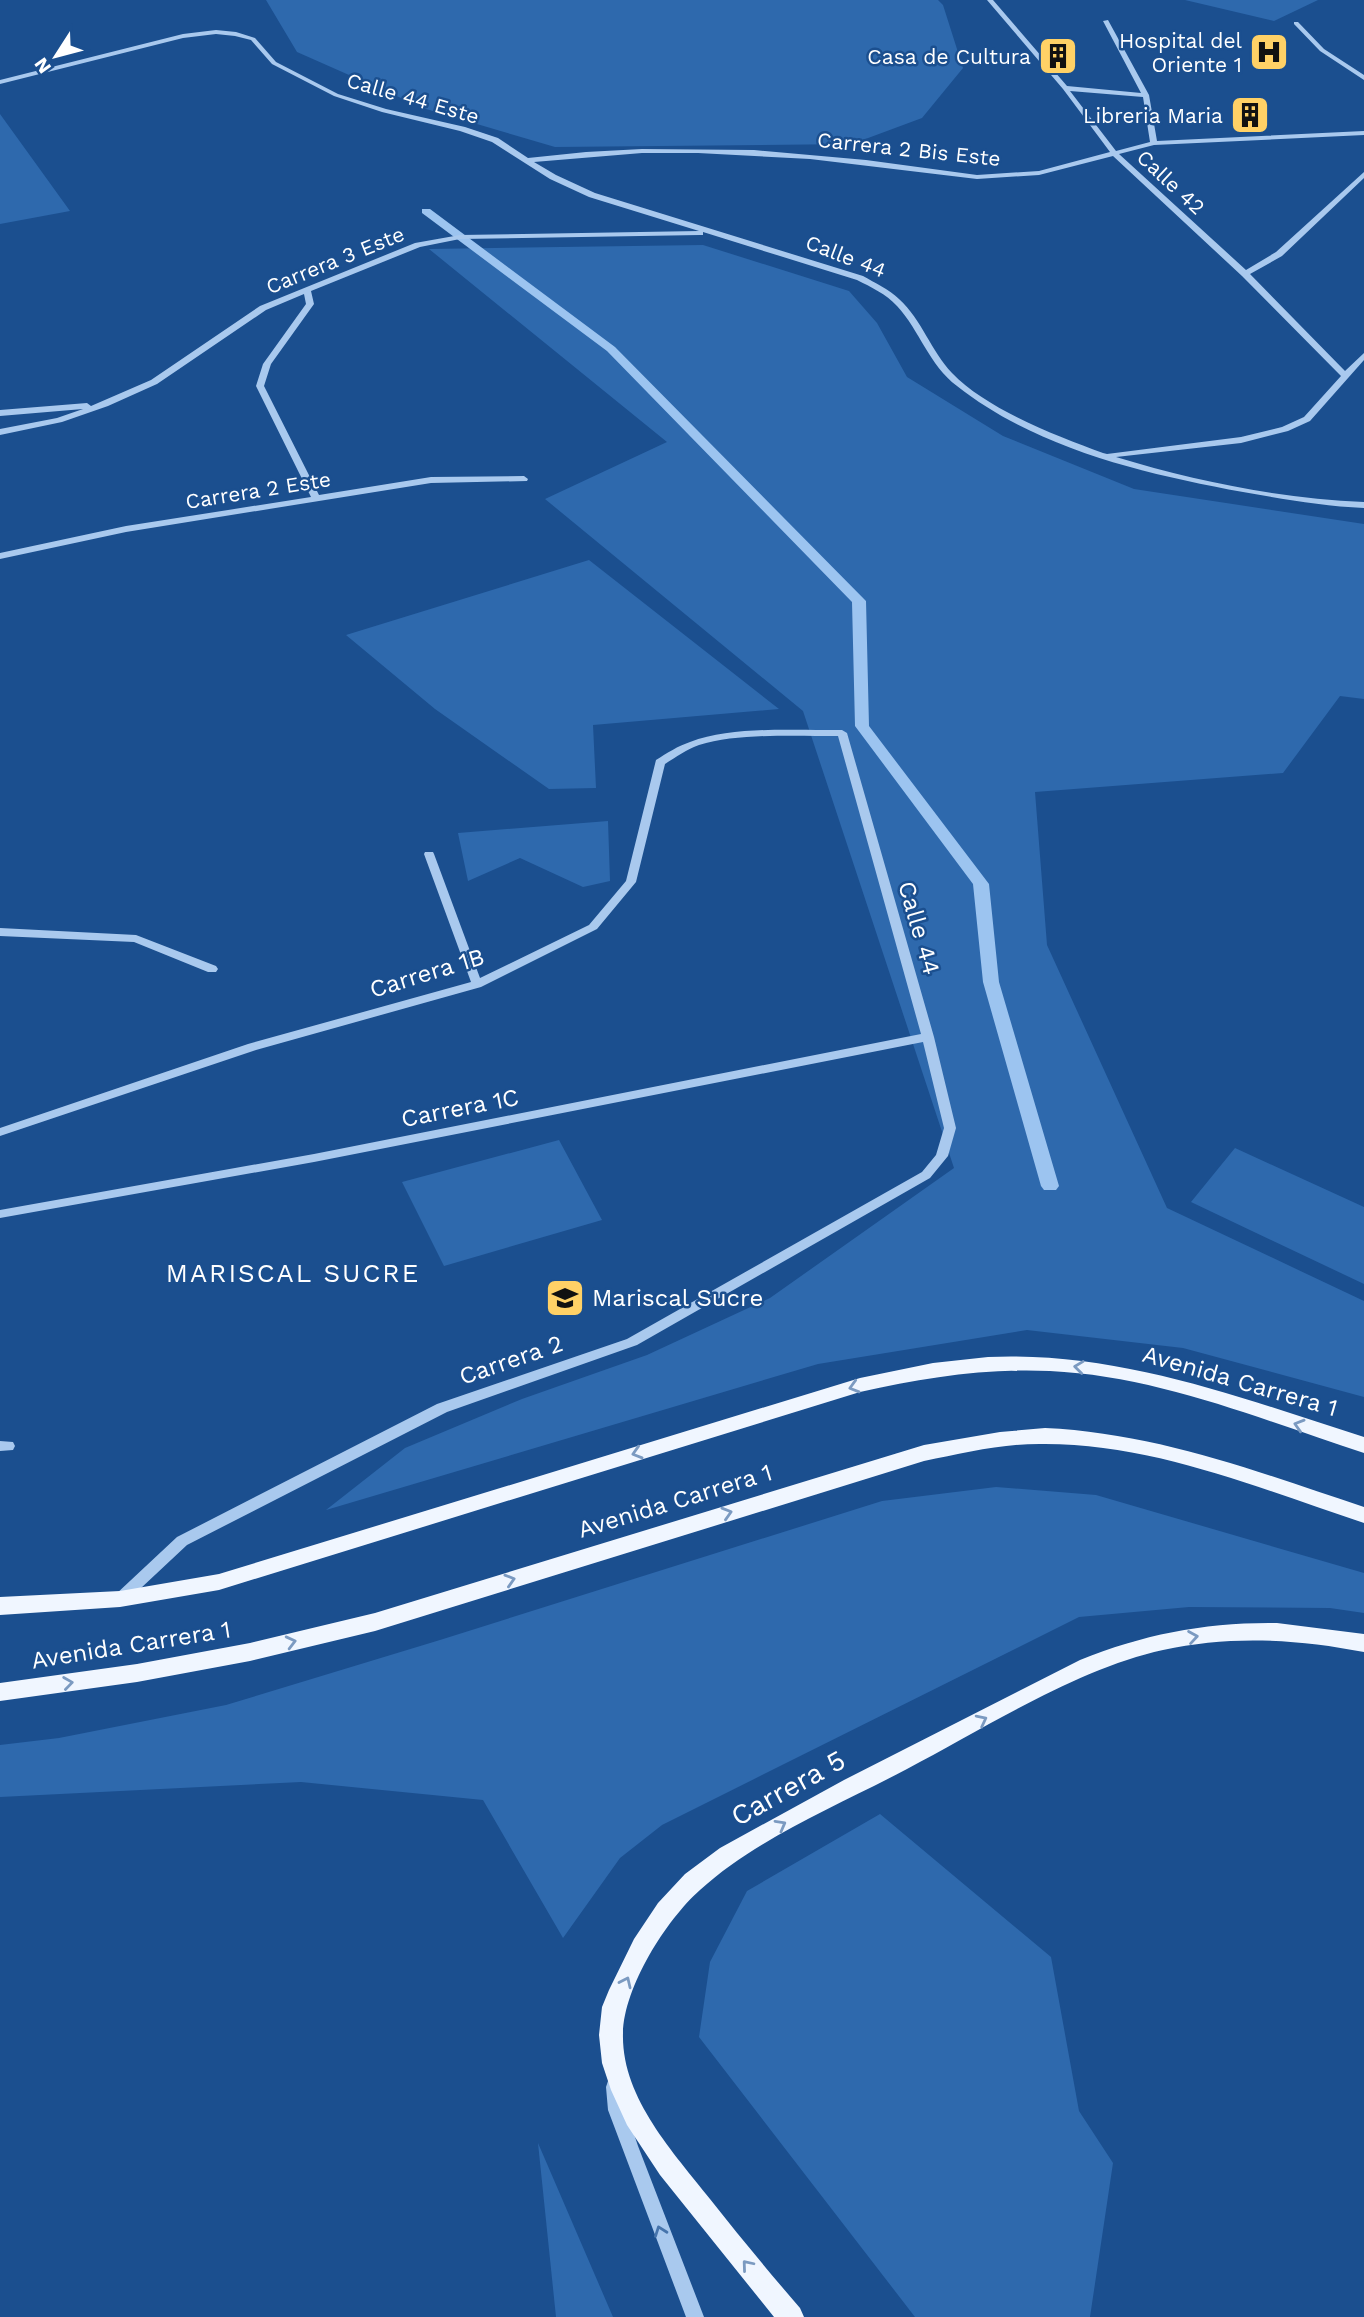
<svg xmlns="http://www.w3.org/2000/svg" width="1364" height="2317" font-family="'Work Sans',sans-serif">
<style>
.green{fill:#2e69ad}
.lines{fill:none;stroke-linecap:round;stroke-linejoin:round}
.stream{fill:#9cc4f0;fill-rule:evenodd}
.minor{fill:#a9c9ee;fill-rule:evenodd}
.major{fill:#f0f6ff;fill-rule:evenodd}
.oneway{stroke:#7b9ac1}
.oneway2{stroke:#4674ac}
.labels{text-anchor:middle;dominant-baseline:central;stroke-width:5;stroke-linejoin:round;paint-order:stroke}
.far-poi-label{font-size:21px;fill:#fff;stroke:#1b4f8f;text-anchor:end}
.far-street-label{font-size:21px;fill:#fff;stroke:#1b4f8f}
.street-label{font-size:24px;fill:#fff;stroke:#1b4f8f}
.poi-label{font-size:24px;fill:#fff;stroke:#1b4f8f;text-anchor:start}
.neighbourhood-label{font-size:26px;letter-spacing:2px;fill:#fff;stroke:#1b4f8f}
.near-street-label{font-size:28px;fill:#fff;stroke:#1b4f8f}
</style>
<rect width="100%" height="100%" fill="#1b4f8f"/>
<!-- green -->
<path class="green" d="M266,0H938L943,5L963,68L922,118L852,144L555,147L426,109L297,52Z
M1185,0H1318L1274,21Z
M0,114L70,211L0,224Z
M703,245L849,291L877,323L907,377L1003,436L1134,489L1364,524V699L1340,696L1283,773L1035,792L1047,945L1167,1208L1364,1301V1397L1183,1348L1027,1330L818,1364L326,1510L405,1448L522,1399L647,1355L770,1298L954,1168L803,711L545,499L667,442L429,249Z
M589,560L779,709L593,725L596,788L549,789L435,709L346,635Z
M608,821L610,881L583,887L520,858L468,881L458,833Z
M559,1140L602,1220L444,1266L402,1182Z
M1235,1148L1364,1207V1284L1191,1202Z
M996,1487L1096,1495L1364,1573V1613L1330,1608L1189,1607L1079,1617L662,1825L620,1858L563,1938L483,1800L301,1782L0,1797V1745L59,1738L226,1705L440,1640L882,1501Z
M880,1814L1051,1957L1079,2111L1113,2163L1090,2317H915L699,2037L710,1962L747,1891Z
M538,2143L613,2317H556Z"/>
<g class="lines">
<!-- stream -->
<path class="stream" d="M422,209H430L615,347L866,601L869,726L989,884L999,982L1059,1186L1056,1190H1044L1041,1186L983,982L973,884L855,726L852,602L607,351L422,213Z"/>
<!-- minor -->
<path class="minor" d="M987,0H993L1067,86L1141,93L1103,21L1108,20L1149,95L1157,141L1364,131V135L1154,145L1119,154L1246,270L1276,252L1364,172V178L1282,256L1250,274L1345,371L1364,353V360L1310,421L1288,431L1241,443L1116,457C1195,481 1282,499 1364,502V508C1323,506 1283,499 1243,492C1145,474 1037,449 957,386C929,365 920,331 897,306C886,294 871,287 857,280L703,232V235H700L460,239L420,247L311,291L314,304L271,364L264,386L319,495L431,477L524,476L528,479L527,481L431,483L126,532L0,559V553L126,526L311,497L256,386L263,364L306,304L304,294L266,310L157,384L108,406L62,422L0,435V429L57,418L83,409L0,416V410L87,403L91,406L151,380L260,306L415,243L460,235L699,231L589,197L550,179L492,142L460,131L382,112L334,96L272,64L251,40L235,36L216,34L183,38L0,84V80L183,34L216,30L236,32L255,38L276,62L338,94L386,109L465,127L498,138L528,158L586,152L642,149L754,150L866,160L977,175L1039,171L1110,152L1063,89ZM1070,91L1143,97L1150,142L1116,151ZM642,153H698L810,159L977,179L1039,175L1113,156L1242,276L1341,376L1304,417L1282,427L1241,437L1107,454L1103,453C1057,436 986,409 952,373C931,351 922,320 899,299C889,289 875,283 863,276L595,193L556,175L534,162Z
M1294,22H1298L1324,49L1364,75V80L1320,51L1294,24Z
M825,730H842L847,733L934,1037L956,1128L948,1156L930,1178L637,1345L447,1412L187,1545L125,1603L120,1605L115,1603L113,1599L115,1595L177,1537L437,1404L627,1339L922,1172L936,1155L944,1128L923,1042L314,1162L0,1218V1210L314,1154L921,1034L838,736C796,736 738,733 699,745C687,749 676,757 665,764L636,882L597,929L481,987L256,1050L0,1136V1128L248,1044L471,982L424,854L425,852H433L434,854L480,978L589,925L626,881L656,760C667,753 678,746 690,742C729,727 783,730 825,730Z
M0,928L136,935L216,966L218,969L216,972H208L134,942L0,936Z
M0,1441L13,1442L15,1446L13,1450L0,1451Z
M614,2079L620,2081L626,2110L638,2146L704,2317H686L608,2110L606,2087L608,2081Z"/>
<!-- major -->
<path class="major" d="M988,1357C1120,1351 1241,1398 1364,1437V1453C1263,1420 1158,1376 1050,1371C985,1368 923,1378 860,1392L219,1590L120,1607L0,1615V1597L120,1591L219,1574L860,1378L933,1363Z
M1045,1428C1156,1433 1259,1472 1364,1507V1523C1260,1489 1156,1444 1045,1444C1004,1443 964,1453 924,1461L375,1631L250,1661L137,1682L0,1701V1683L137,1664L250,1643L375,1613L924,1445L1000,1432Z
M1277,1623L1364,1634V1652C1297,1639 1230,1635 1163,1650C1079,1668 983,1729 907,1769C839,1805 757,1838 700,1890C666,1920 624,1987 623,2033C621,2097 673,2152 710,2199C739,2236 769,2272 800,2308L804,2317H774L660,2175L627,2125L611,2090L602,2063L599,2035L602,2007L609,1990L634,1939L658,1903L685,1874L720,1848L844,1780L1080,1660C1144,1634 1207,1622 1277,1623Z"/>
</g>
<!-- one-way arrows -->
<defs><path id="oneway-chevron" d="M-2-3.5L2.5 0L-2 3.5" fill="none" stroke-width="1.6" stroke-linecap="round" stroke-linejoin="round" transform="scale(1.75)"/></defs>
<g class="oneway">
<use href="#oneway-chevron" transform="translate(1079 1367) rotate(-173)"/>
<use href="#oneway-chevron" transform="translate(854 1387) rotate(164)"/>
<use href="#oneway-chevron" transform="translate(1299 1425) rotate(-163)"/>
<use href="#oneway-chevron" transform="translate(637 1453) rotate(163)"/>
<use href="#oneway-chevron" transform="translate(727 1513) rotate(-17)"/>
<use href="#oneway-chevron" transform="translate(510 1580) rotate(-17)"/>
<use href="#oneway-chevron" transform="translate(1193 1637) rotate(-9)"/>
<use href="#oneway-chevron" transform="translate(291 1642) rotate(-14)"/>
<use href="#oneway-chevron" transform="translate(68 1683) rotate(-8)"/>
<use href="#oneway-chevron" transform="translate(982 1720) rotate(-27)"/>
<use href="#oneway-chevron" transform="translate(781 1825) rotate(-29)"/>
<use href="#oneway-chevron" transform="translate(626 1982) rotate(-65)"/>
<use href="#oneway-chevron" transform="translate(747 2265) rotate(-130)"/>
</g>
<use class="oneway2" href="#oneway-chevron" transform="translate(660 2231) rotate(-110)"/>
<!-- icons -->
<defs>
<g id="hospital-square" transform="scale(2.0125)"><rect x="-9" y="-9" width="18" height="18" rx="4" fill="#ffd166" stroke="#1b4f8f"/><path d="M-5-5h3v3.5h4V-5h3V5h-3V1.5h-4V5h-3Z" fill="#111"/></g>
<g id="building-square" transform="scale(2.0125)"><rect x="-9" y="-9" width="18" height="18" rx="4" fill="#ffd166" stroke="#1b4f8f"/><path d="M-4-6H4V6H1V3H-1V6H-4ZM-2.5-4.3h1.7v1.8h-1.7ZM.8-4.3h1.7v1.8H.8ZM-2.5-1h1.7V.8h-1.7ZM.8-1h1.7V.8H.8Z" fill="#111"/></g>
<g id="school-square" transform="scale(2.0125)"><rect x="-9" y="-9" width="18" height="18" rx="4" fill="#ffd166" stroke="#1b4f8f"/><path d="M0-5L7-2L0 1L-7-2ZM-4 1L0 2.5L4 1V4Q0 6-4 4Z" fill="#111"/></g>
</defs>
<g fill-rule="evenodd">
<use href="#hospital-square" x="1269" y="52"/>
<use href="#building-square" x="1058" y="56"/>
<use href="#building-square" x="1250" y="115"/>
<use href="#school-square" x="565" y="1298"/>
</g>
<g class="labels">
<!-- far-poi labels -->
<g class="far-poi-label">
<text x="1242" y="40">Hospital del<tspan x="1242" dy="24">Oriente 1</tspan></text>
<text x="1031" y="56">Casa de Cultura</text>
<text x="1223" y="115">Libreria Maria</text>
</g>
<!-- far-street labels -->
<g class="far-street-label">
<text transform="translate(413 98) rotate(16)">Calle 44 Este</text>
<text transform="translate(909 149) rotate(6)">Carrera 2 Bis Este</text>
<text transform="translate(1171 182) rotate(43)">Calle 42</text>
<text transform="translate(846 256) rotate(21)">Calle 44</text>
<text transform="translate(335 260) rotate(-22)">Carrera 3 Este</text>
<text transform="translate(258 490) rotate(-9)">Carrera 2 Este</text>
</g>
<!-- street labels -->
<g class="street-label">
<text transform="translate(919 928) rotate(74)">Calle 44</text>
<text transform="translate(427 973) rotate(-17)">Carrera 1B</text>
<text transform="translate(460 1108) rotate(-11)">Carrera 1C</text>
<text transform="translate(511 1360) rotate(-19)">Carrera 2</text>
<text transform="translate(1240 1381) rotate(16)">Avenida Carrera 1</text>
<text transform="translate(675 1501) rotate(-17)">Avenida Carrera 1</text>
<text transform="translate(131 1645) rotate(-9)">Avenida Carrera 1</text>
</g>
<!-- poi labels -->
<g class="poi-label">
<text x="592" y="1298">Mariscal Sucre</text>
</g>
<!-- neighbourhood labels -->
<g class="neighbourhood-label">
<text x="293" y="1273">MARISCAL SUCRE</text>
</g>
<!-- near-street labels -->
<g class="near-street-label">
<text transform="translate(788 1788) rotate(-29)">Carrera 5</text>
</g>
</g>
<!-- north arrow -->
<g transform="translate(56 56) rotate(234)" stroke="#1b4f8f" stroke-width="5" paint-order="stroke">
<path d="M0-5L12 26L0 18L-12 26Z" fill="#ffffff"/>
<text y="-10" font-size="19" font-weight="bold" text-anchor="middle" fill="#ffffff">N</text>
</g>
</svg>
